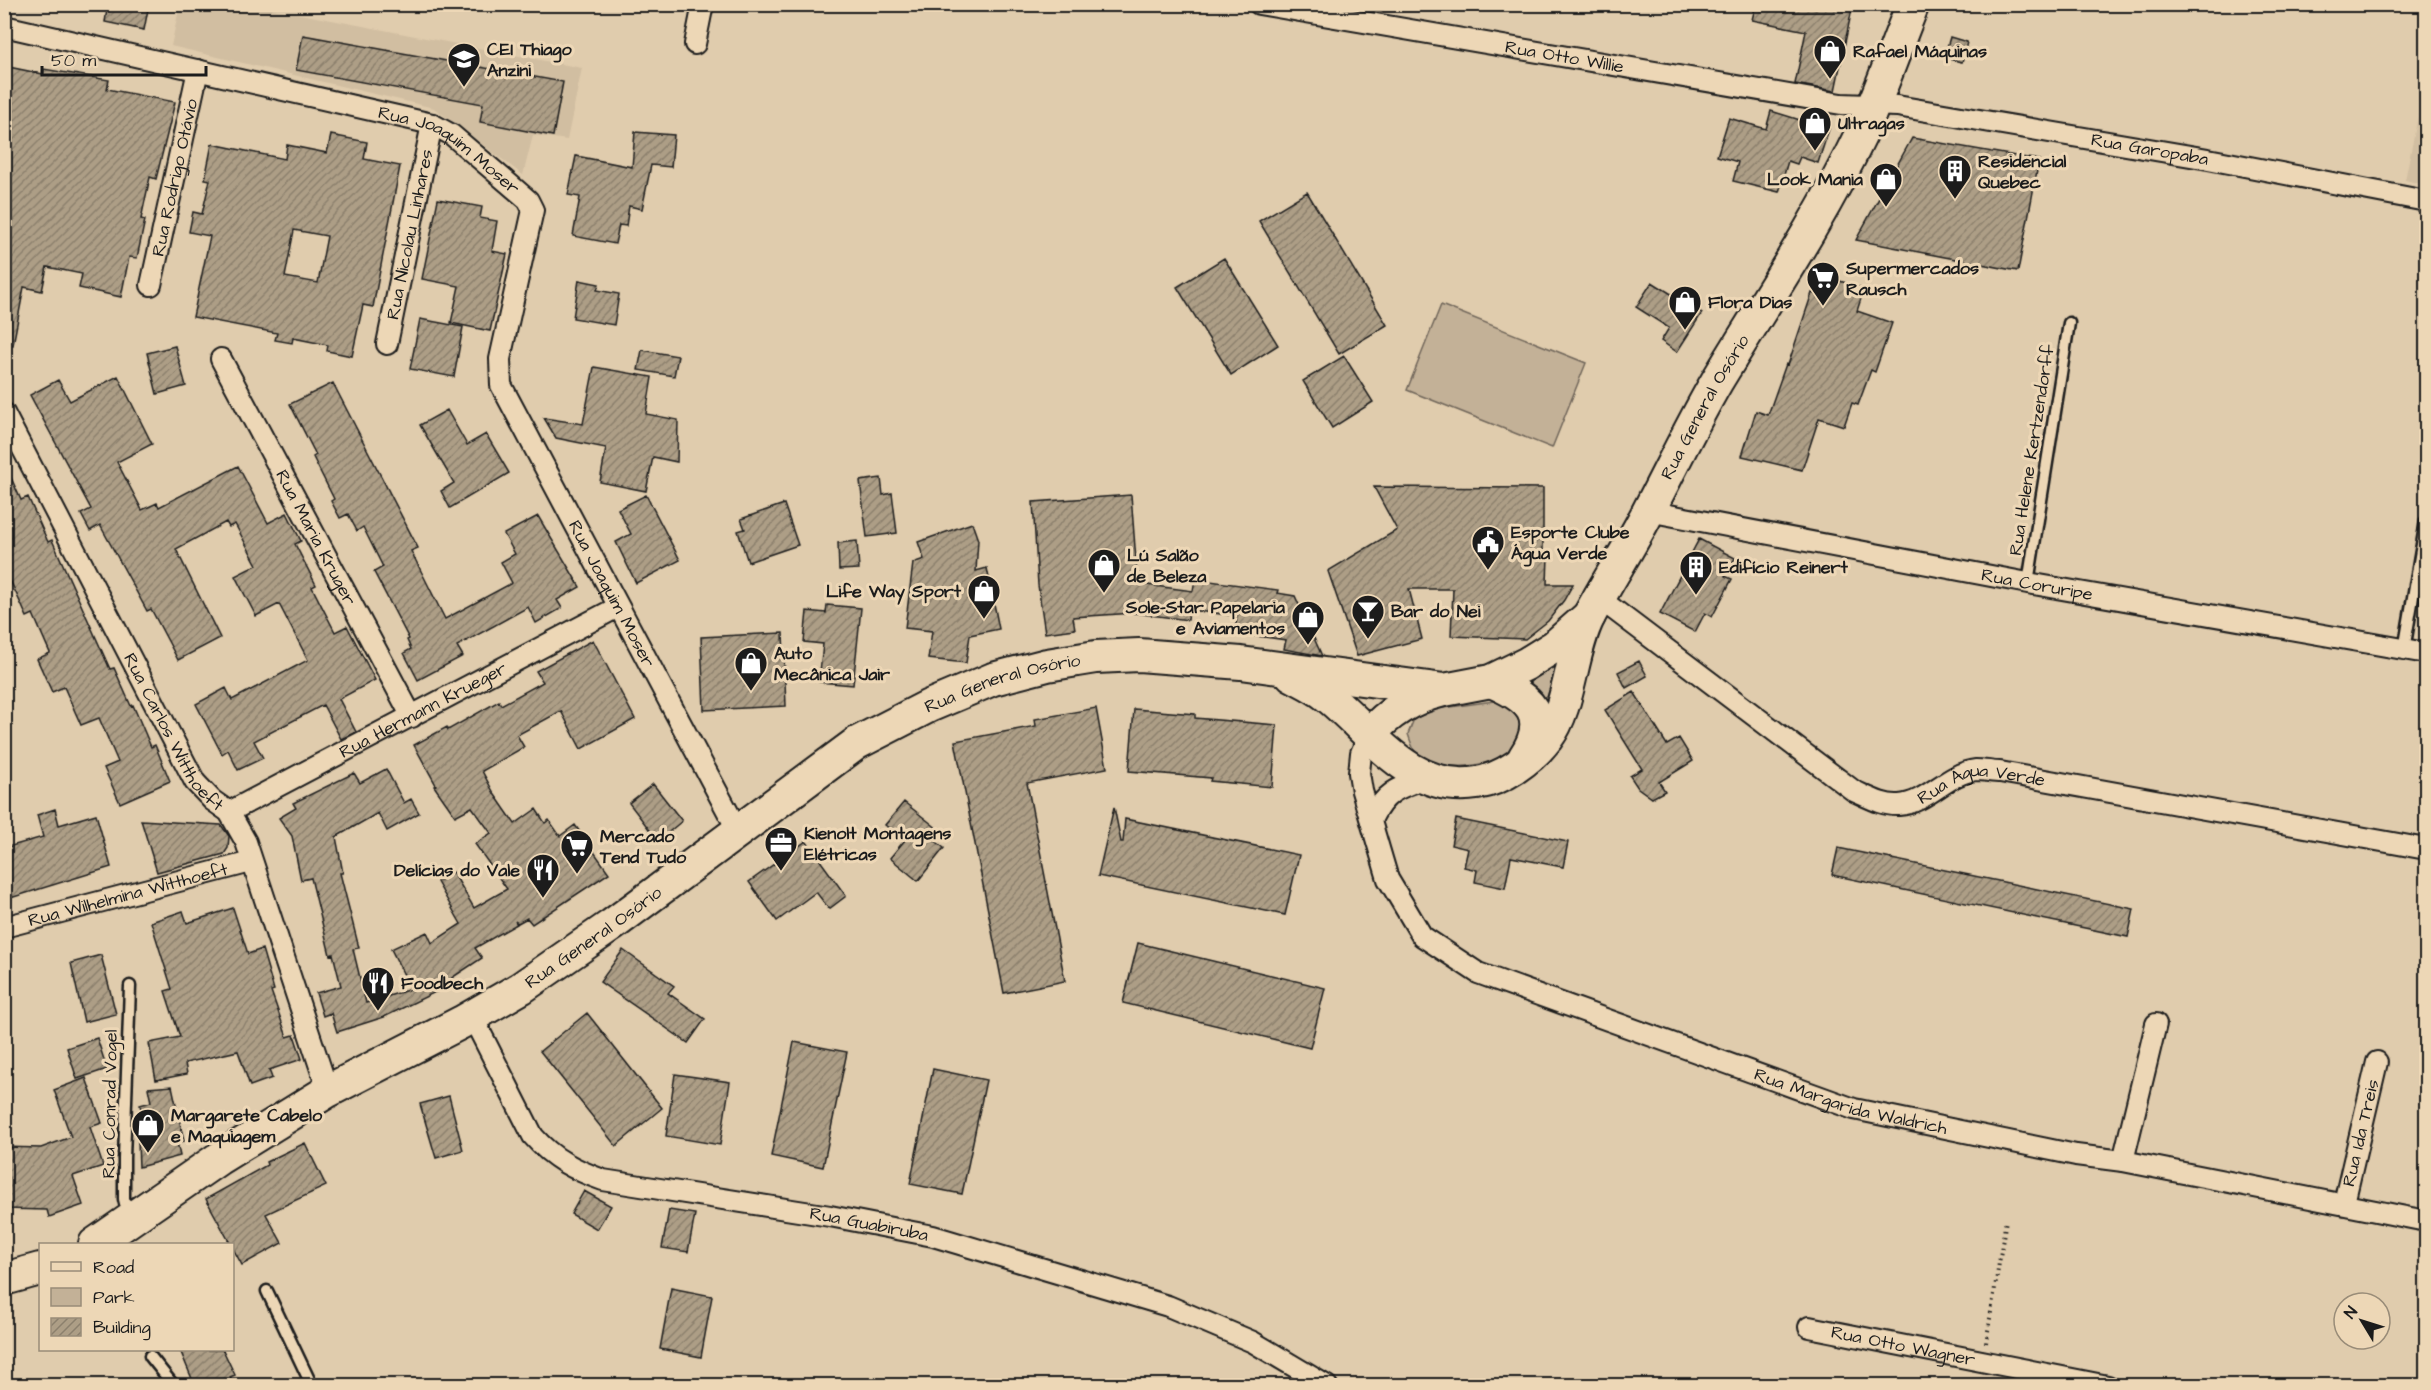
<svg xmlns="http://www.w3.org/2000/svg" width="2431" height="1390" font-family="'Architects Daughter',sans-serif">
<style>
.built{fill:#d1bea1}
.green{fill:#c3b197;stroke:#70665a;stroke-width:1.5}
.building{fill:url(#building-hatch);stroke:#1c1c1c;stroke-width:1.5;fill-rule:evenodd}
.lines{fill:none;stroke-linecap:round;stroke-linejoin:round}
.service-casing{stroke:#1c1c1c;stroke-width:15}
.minor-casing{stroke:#1c1c1c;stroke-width:24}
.primary-casing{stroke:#1c1c1c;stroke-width:36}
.path{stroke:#1c1c1c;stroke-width:4;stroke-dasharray:1.5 4.5;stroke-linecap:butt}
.service{stroke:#edd7b6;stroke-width:10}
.minor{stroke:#edd7b6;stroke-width:20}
.primary{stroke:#edd7b6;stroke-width:32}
.labels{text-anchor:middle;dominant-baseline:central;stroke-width:6;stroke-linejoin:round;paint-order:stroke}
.poi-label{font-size:18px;font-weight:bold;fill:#1c1c1c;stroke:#edd7b6;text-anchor:start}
.street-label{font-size:18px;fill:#1c1c1c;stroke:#edd7b6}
</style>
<defs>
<pattern id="building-hatch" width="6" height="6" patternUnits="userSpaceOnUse" patternTransform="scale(1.5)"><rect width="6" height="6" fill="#ad9e86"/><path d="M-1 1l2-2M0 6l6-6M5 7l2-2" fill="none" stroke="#8c806d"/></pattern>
</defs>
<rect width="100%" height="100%" fill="#e0ccad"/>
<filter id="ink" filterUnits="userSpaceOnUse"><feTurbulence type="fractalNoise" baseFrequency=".0167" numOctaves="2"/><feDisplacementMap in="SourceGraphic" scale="12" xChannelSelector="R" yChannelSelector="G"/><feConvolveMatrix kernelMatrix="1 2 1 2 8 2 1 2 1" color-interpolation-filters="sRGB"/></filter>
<g filter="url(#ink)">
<!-- built -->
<path class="built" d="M180,5H253L582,68L567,140L533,135L523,175L434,108L171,46Z
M2426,77V185L2405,180Z"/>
<!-- green -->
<path class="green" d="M1441,305L1586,363L1552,448L1407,390Z
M1552,667L1556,670L1546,700L1539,690L1529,683Z
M1494,701L1508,704L1523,721C1521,729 1520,741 1515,747C1496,768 1435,775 1415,751C1412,747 1410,739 1408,734L1414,719L1429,710Z"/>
<!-- building -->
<path class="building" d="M108,4H149L144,30L105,22Z
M1756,4H1792L1815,9L1816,4H1853L1835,91L1795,84L1806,31L1752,20Z
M303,35L563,82L553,136L480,122L483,104L296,70Z
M1950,37L1967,42L1962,62L1944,58Z
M4,66L43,74L44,69L109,80L107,89L175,102L156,179L150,177L141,219L145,220L137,258L129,257L121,297L79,288L82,274L47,267L42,291L24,287L13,345H4Z
M1771,111L1829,129L1818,163L1800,157L1797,164L1788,161L1779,192L1733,181L1738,162L1717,156L1729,118L1766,129Z
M635,132L674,135L671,167L651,165L642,209L629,206L626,226L619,225L615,244L573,236L580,197L568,195L576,156L632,167Z
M331,135L367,142L364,159L400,166L373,307L363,305L352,356L327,351L328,345L293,338L292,343L275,340L277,333L193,317L210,236L189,232L193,212L202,214L210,180L205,179L212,144L285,159L287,145L327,153ZM294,230L327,236L318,283L285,277Z
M1912,138L2039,160L2018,271L1856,240Z
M1307,192L1387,325L1339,354L1259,221Z
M438,199L482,207L480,218L497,221L492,251L507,254L490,331L451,323L459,286L422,279Z
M1224,258L1278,345L1231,375L1177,287Z
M1825,276L1864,289L1857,311L1892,323L1875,372L1871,370L1858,405L1852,403L1844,426L1819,418L1802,470L1742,456L1756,411L1768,415L1786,364L1788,365L1812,293L1818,295Z
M579,280L599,284L597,290L619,294L614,325L573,318Z
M1652,282L1702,313L1677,352L1661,341L1669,328L1636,307Z
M420,319L463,327L454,377L410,369Z
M175,346L186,386L157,394L147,353Z
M642,350L678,356L674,376L638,370Z
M1344,356L1373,402L1332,428L1303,381Z
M594,367L652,377L646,414L678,420L677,462L653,457L646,491L600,482L606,448L556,438L544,418L583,424Z
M118,376L152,444L117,462L142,510L157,503L159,507L238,466L268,523L287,513L301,541L295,544L316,585L312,587L335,632L347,626L375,680L339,699L356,732L341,739L323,705L254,741L263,758L238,770L228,750L222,754L196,704L226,688L232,700L308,660L279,604L256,616L235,576L257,565L235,524L229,527L226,522L176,549L220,638L178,660L151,609L147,611L100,525L90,531L81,514L91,509L30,395L58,380L70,401Z
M333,383L418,548L411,551L445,619L512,583L501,562L515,554L504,534L538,516L580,587L557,600L562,608L536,623L528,607L457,646L463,656L418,680L404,653L411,649L407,640L409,639L374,572L383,567L363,527L357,531L348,514L340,518L331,501L334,499L313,457L316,455L290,404Z
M447,410L467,445L486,434L509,473L450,508L441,491L454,483L420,425Z
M4,462L21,500L28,497L48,542L52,540L110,669L114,668L131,706L133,705L151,747L155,745L170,781L120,803L104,768L118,762L99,718L81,725L64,687L52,692L37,659L50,653L33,614L27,617L4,567Z
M881,478L883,495L892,493L897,533L867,537L860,481Z
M1374,487L1543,488V556H1548L1547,584H1573L1564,600L1548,621L1525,639L1451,636L1453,589H1409L1422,639L1357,656L1328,571L1397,530Z
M646,495L680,560L636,583L616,542L631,534L618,509Z
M1131,495L1137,574H1139L1140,584L1193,591L1195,579L1278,590L1277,593L1295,596L1322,656L1284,649L1286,640L1235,633L1237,616L1189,610L1188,620L1135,613L1073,617L1075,629L1045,633L1038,585L1033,502Z
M784,504L798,545L748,562L738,531L745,529L741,519Z
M972,523L978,540L976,571L987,568L999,629L970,635L966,663L928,659L932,631L905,628L913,563L924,559L918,542Z
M1699,539L1735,558L1725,576L1732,579L1712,617L1705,613L1695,632L1660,614Z
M857,541L859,569L839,570L838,543Z
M827,605L861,608L853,685L819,682L823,644L804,642L807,611L826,613Z
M783,633L786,706L704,710L701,637Z
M593,640L635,719L581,749L561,711L517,735L524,747L482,771L495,795L515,824L536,809L545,823L549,820L560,836L575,825L609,873L532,924L527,918L518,923L515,921L517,924L475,948L482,958L450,979L452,984L384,1017L337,1032L331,1013L323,1016L316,993L341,986L333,954L330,955L311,878L301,880L292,836L279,818L296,808L293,803L354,773L360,783L386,769L404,803L411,799L419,813L387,831L378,813L336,837L343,873H340L359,948L353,949L366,1003L411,989L391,949L427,932L432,943L461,924L437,882L453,872L474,908L507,889L475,844L491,833L472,807L455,816L434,786L436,785L414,745L447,727L448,730L499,701L501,705L543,682L536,671Z
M1639,661L1647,676L1626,688L1618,672Z
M1634,692L1667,745L1679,738L1693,761L1659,782L1665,791L1652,798L1638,788L1630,776L1642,769L1605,710Z
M1096,708L1107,768L1027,783L1065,981L1004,993L955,741L1036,726L1035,719Z
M1134,709L1195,714V718L1277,725L1272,787L1210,781L1211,778L1129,771Z
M653,784L682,821L658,841L629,803Z
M904,802L938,829L931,837L944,848L918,881L890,858L904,841L885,825Z
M1114,807L1121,842H1123L1125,819L1299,855L1285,915L1098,876Z
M55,809L59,825L96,814L111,867L4,900V848L43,837L37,815Z
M1456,819L1568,842L1563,867L1511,857L1505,888L1475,882L1477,870L1464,867L1468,849L1451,845Z
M141,820L221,825L229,836L228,848L224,854L157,872Z
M806,841L846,896L829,909L816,892L777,921L749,882Z
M1838,848L2134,909L2128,937L1832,875Z
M233,908L248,954L262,949L274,990L271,991L287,1037L294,1035L302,1059L269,1070L272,1078L250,1086L238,1051L185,1063L187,1074L156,1080L149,1043L180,1037L165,991L172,989L151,922L183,911L187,923Z
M1138,943L1325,988L1310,1048L1123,1003Z
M623,950L674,986L668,993L705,1019L688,1043L600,982Z
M101,955L116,1014L84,1022L71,963Z
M587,1013L662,1108L616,1146L540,1051Z
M97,1038L107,1069L77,1079L67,1048Z
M794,1042L847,1052L823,1167L771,1156Z
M933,1069L986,1080L962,1194L910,1184Z
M675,1074L730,1082L720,1145L666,1136Z
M86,1078L102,1123L90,1127L103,1166L73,1176L83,1205L49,1217L47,1210L4,1209V1147L41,1148L71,1137L54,1090Z
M172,1086L184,1141L177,1142L180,1156L139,1167L138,1142L149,1139L140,1105L151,1102L148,1088Z
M449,1096L463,1150L436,1158L420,1104Z
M305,1143L326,1186L266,1214L282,1243L242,1265L206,1199L267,1165L266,1162Z
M584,1191L611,1206L597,1229L571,1214Z
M669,1210L695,1214L688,1252L662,1248Z
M671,1288L712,1296L701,1357L660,1349Z
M180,1350H223L235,1375L230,1377L234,1386H195Z"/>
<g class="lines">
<!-- service casing -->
<g class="service-casing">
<path id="service" d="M2028,583L2069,323
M2404,650L2426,521
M128,1216L124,1199V1159L130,986
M267,1291L312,1386
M150,1356L174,1386"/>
</g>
<!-- minor casing -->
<g class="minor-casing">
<g id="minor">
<path id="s1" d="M1259,4L1841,104L1897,106L2208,159L2426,201"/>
<path id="s2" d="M4,26L432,124L452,135L528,200L533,210L500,359L501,385L738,831"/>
<path d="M695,44L703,4"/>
<path id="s3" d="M151,285L198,70"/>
<path id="s4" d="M387,344L432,124"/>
<path id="s5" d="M221,359L412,717"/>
<path id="s6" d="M4,413L195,782L212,800L229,812L246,842L328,1091"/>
<path id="s7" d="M1648,511L2028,583L2426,653"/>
<path id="s8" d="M1600,599L1854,791C1868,797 1883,806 1899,805C1928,803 1947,773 1976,770C1984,770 1993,772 2000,772L2426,849"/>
<path id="s9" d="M1369,735L1361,753L1359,773L1362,791L1388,879L1422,936L1478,973L1854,1109L2076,1155L2123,1161L2426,1221"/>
<path id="s10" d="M229,812L618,607"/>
<path d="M1371,820C1385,792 1397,788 1426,778"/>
<path id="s11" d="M4,927L251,862"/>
<path id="s12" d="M472,1016L533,1136C553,1159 575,1170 603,1180L830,1216L933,1236L1168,1306L1253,1342L1327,1386"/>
<path d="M2123,1161L2156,1024"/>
<path id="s13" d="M2344,1203L2377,1062"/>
<path id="s14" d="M1809,1327L2108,1386"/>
</g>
</g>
<!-- primary casing -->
<g class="primary-casing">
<g id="primary">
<path id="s15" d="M1292,675C1303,681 1316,687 1326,695C1371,730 1409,794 1477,783C1503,779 1531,759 1547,738C1571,706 1570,653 1589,616C1608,580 1630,547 1648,512C1671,468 1692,424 1717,381C1766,300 1819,222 1860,136C1880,94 1895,48 1913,4"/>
<path d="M1491,681C1529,697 1552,716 1524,758"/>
<path d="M1369,735C1388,713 1411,698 1440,691"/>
<path id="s16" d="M95,1244L218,1159L328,1091L462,1022L521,988L612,925L857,743L929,706L993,679L1047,665L1096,657L1139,655L1241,663L1444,690L1491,681L1526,664L1555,646L1589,616"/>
<path d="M4,1279L40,1269"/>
</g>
</g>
<!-- path -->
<path class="path" d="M1986,1343L2006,1220"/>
<!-- service -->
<use href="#service" class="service"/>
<!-- minor -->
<use href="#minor" class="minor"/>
<!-- primary -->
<use href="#primary" class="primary"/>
</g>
</g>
<!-- icons -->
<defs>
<g id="shop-pin" transform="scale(1.725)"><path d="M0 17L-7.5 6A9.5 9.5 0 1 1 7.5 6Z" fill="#1c1c1c" stroke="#edd7b6"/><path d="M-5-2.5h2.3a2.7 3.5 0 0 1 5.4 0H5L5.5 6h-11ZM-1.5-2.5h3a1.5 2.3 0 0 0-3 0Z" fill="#fff"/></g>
<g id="school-pin" transform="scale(1.725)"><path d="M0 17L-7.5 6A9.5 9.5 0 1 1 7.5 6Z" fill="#1c1c1c" stroke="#edd7b6"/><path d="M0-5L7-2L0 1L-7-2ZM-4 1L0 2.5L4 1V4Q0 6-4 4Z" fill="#fff"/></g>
<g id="building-pin" transform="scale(1.725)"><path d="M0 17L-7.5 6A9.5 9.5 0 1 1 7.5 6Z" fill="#1c1c1c" stroke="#edd7b6"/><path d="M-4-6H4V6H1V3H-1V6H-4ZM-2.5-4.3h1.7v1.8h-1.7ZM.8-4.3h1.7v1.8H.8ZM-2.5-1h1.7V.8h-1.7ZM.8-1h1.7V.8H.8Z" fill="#fff"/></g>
<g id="supermarket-pin" transform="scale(1.725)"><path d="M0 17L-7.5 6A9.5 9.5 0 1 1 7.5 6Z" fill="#1c1c1c" stroke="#edd7b6"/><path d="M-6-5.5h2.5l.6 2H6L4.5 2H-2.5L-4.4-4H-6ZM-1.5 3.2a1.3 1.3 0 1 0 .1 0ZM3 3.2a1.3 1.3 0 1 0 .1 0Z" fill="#fff"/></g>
<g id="civic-pin" transform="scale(1.725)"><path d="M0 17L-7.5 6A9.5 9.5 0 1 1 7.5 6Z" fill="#1c1c1c" stroke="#edd7b6"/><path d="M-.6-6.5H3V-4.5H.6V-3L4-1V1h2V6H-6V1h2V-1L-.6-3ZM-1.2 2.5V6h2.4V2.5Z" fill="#fff"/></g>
<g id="bar-pin" transform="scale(1.725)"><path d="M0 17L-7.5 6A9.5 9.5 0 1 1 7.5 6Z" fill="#1c1c1c" stroke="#edd7b6"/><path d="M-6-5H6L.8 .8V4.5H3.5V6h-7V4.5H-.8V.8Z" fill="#fff"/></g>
<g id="office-pin" transform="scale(1.725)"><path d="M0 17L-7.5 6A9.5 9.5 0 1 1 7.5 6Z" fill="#1c1c1c" stroke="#edd7b6"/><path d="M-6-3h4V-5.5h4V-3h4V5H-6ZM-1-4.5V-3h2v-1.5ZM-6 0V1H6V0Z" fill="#fff"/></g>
<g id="restaurant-pin" transform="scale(1.725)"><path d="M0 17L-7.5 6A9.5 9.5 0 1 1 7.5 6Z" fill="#1c1c1c" stroke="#edd7b6"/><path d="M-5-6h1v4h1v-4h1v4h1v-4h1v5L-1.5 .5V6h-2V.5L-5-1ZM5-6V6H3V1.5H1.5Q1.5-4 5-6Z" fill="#fff"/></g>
</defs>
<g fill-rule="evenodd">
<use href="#shop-pin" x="1830" y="51"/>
<use href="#school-pin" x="464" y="59"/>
<use href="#shop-pin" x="1815" y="123"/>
<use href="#building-pin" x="1955" y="171"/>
<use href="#shop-pin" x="1886" y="179"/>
<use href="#supermarket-pin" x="1823" y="278"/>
<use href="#shop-pin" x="1685" y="302"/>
<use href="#civic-pin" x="1488" y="542"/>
<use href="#shop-pin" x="1104" y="565"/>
<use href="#building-pin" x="1696" y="567"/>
<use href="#shop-pin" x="984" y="591"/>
<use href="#bar-pin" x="1368" y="611"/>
<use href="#shop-pin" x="1308" y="617"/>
<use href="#shop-pin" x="751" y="663"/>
<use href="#office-pin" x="781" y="843"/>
<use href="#supermarket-pin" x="577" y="846"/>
<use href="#restaurant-pin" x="543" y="870"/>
<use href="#restaurant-pin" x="378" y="983"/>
<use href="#shop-pin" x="148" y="1125"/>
</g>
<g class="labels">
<!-- poi labels -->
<g class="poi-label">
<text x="487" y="49">CEI Thiago<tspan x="487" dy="21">Anzini</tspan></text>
<text x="1853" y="51">Rafael Máquinas</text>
<text x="1838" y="123">Ultragas</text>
<text x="1978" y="161">Residencial<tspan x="1978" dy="21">Quebec</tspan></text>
<text x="1863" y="179" text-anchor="end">Look Mania</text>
<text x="1846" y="268">Supermercados<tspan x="1846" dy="21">Rausch</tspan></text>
<text x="1708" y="302">Flora Dias</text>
<text x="1511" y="532">Esporte Clube<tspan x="1511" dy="21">Água Verde</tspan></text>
<text x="1127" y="555">Lú Salão<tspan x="1127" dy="21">de Beleza</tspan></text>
<text x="1719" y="567">Edifício Reinert</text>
<text x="961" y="591" text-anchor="end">Life Way Sport</text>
<text x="1285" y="607" text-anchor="end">Sole-Star Papelaria<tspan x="1285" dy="21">e Aviamentos</tspan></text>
<text x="1391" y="611">Bar do Nei</text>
<text x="774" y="653">Auto<tspan x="774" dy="21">Mecânica Jair</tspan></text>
<text x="804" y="833">Kienolt Montagens<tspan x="804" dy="21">Elétricas</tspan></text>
<text x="600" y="836">Mercado<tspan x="600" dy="21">Tend Tudo</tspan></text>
<text x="520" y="870" text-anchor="end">Delícias do Vale</text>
<text x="401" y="983">Foodbech</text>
<text x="171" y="1115">Margarete Cabelo<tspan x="171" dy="21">e Maquiagem</tspan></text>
</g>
<!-- street labels -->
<g class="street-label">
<text stroke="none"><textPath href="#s1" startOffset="310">Rua Otto Willie</textPath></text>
<text stroke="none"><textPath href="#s1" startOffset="903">Rua Garopaba</textPath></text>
<text stroke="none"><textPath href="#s2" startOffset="466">Rua Joaquim Moser</textPath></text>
<text stroke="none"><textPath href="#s3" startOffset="110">Rua Rodrigo Otávio</textPath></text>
<text stroke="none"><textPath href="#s4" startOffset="112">Rua Nicolau Linhares</textPath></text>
<text stroke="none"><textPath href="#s15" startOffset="675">Rua General Osório</textPath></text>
<text transform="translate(2032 450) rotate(-81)">Rua Helene Kertzendorff</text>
<text stroke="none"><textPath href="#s5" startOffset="202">Rua Maria Kruger</textPath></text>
<text stroke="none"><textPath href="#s7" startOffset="396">Rua Coruripe</textPath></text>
<text stroke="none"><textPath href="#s2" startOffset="988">Rua Joaquim Moser</textPath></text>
<text stroke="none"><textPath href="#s16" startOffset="1072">Rua General Osório</textPath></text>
<text stroke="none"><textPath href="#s10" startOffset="219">Rua Hermann Krueger</textPath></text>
<text stroke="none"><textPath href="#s6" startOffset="362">Rua Carlos Witthoeft</textPath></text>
<text stroke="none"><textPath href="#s8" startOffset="454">Rua Água Verde</textPath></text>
<text stroke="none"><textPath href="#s11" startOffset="128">Rua Wilhelmina Witthoeft</textPath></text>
<text stroke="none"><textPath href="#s16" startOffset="586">Rua General Osório</textPath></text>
<text stroke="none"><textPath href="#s9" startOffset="678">Rua Margarida Waldrich</textPath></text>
<text transform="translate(110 1104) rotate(-89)">Rua Conrad Vogel</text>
<text stroke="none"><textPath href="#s13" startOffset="72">Rua Ida Treis</textPath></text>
<text stroke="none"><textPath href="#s12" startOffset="488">Rua Guabiruba</textPath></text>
<text stroke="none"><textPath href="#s14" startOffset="96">Rua Otto Wagner</textPath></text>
</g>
</g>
<!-- margin -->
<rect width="2431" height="1390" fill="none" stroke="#edd7b6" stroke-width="24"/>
<rect x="12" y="12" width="2407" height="1366" fill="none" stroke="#1c1c1c" stroke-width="2" filter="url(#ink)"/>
<!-- legend -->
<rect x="39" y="1243" width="195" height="108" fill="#edd7b6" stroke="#998c78" stroke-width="1.5"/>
<rect x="51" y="1262" width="30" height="9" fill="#edd7b6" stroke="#998c78" stroke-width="1.5"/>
<text x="93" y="1273" font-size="18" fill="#1c1c1c">Road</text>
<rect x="51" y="1288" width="30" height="18" fill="#c3b197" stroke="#998c78" stroke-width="1.5"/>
<text x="93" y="1303" font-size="18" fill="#1c1c1c">Park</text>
<rect x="51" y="1318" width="30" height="18" fill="url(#building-hatch)" stroke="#998c78" stroke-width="1.5"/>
<text x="93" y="1333" font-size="18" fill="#1c1c1c">Building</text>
<!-- north arrow -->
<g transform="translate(2362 1321) rotate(308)"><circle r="28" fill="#edd7b6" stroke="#998c78" stroke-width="1.5"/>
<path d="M0-4.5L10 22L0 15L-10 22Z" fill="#1c1c1c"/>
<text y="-9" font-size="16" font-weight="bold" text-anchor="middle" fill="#1c1c1c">N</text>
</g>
<!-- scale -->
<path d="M42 66v9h164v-9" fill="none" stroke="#1c1c1c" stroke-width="3"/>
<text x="51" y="66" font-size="18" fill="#1c1c1c" stroke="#edd7b6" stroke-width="4.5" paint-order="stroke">50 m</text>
</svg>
